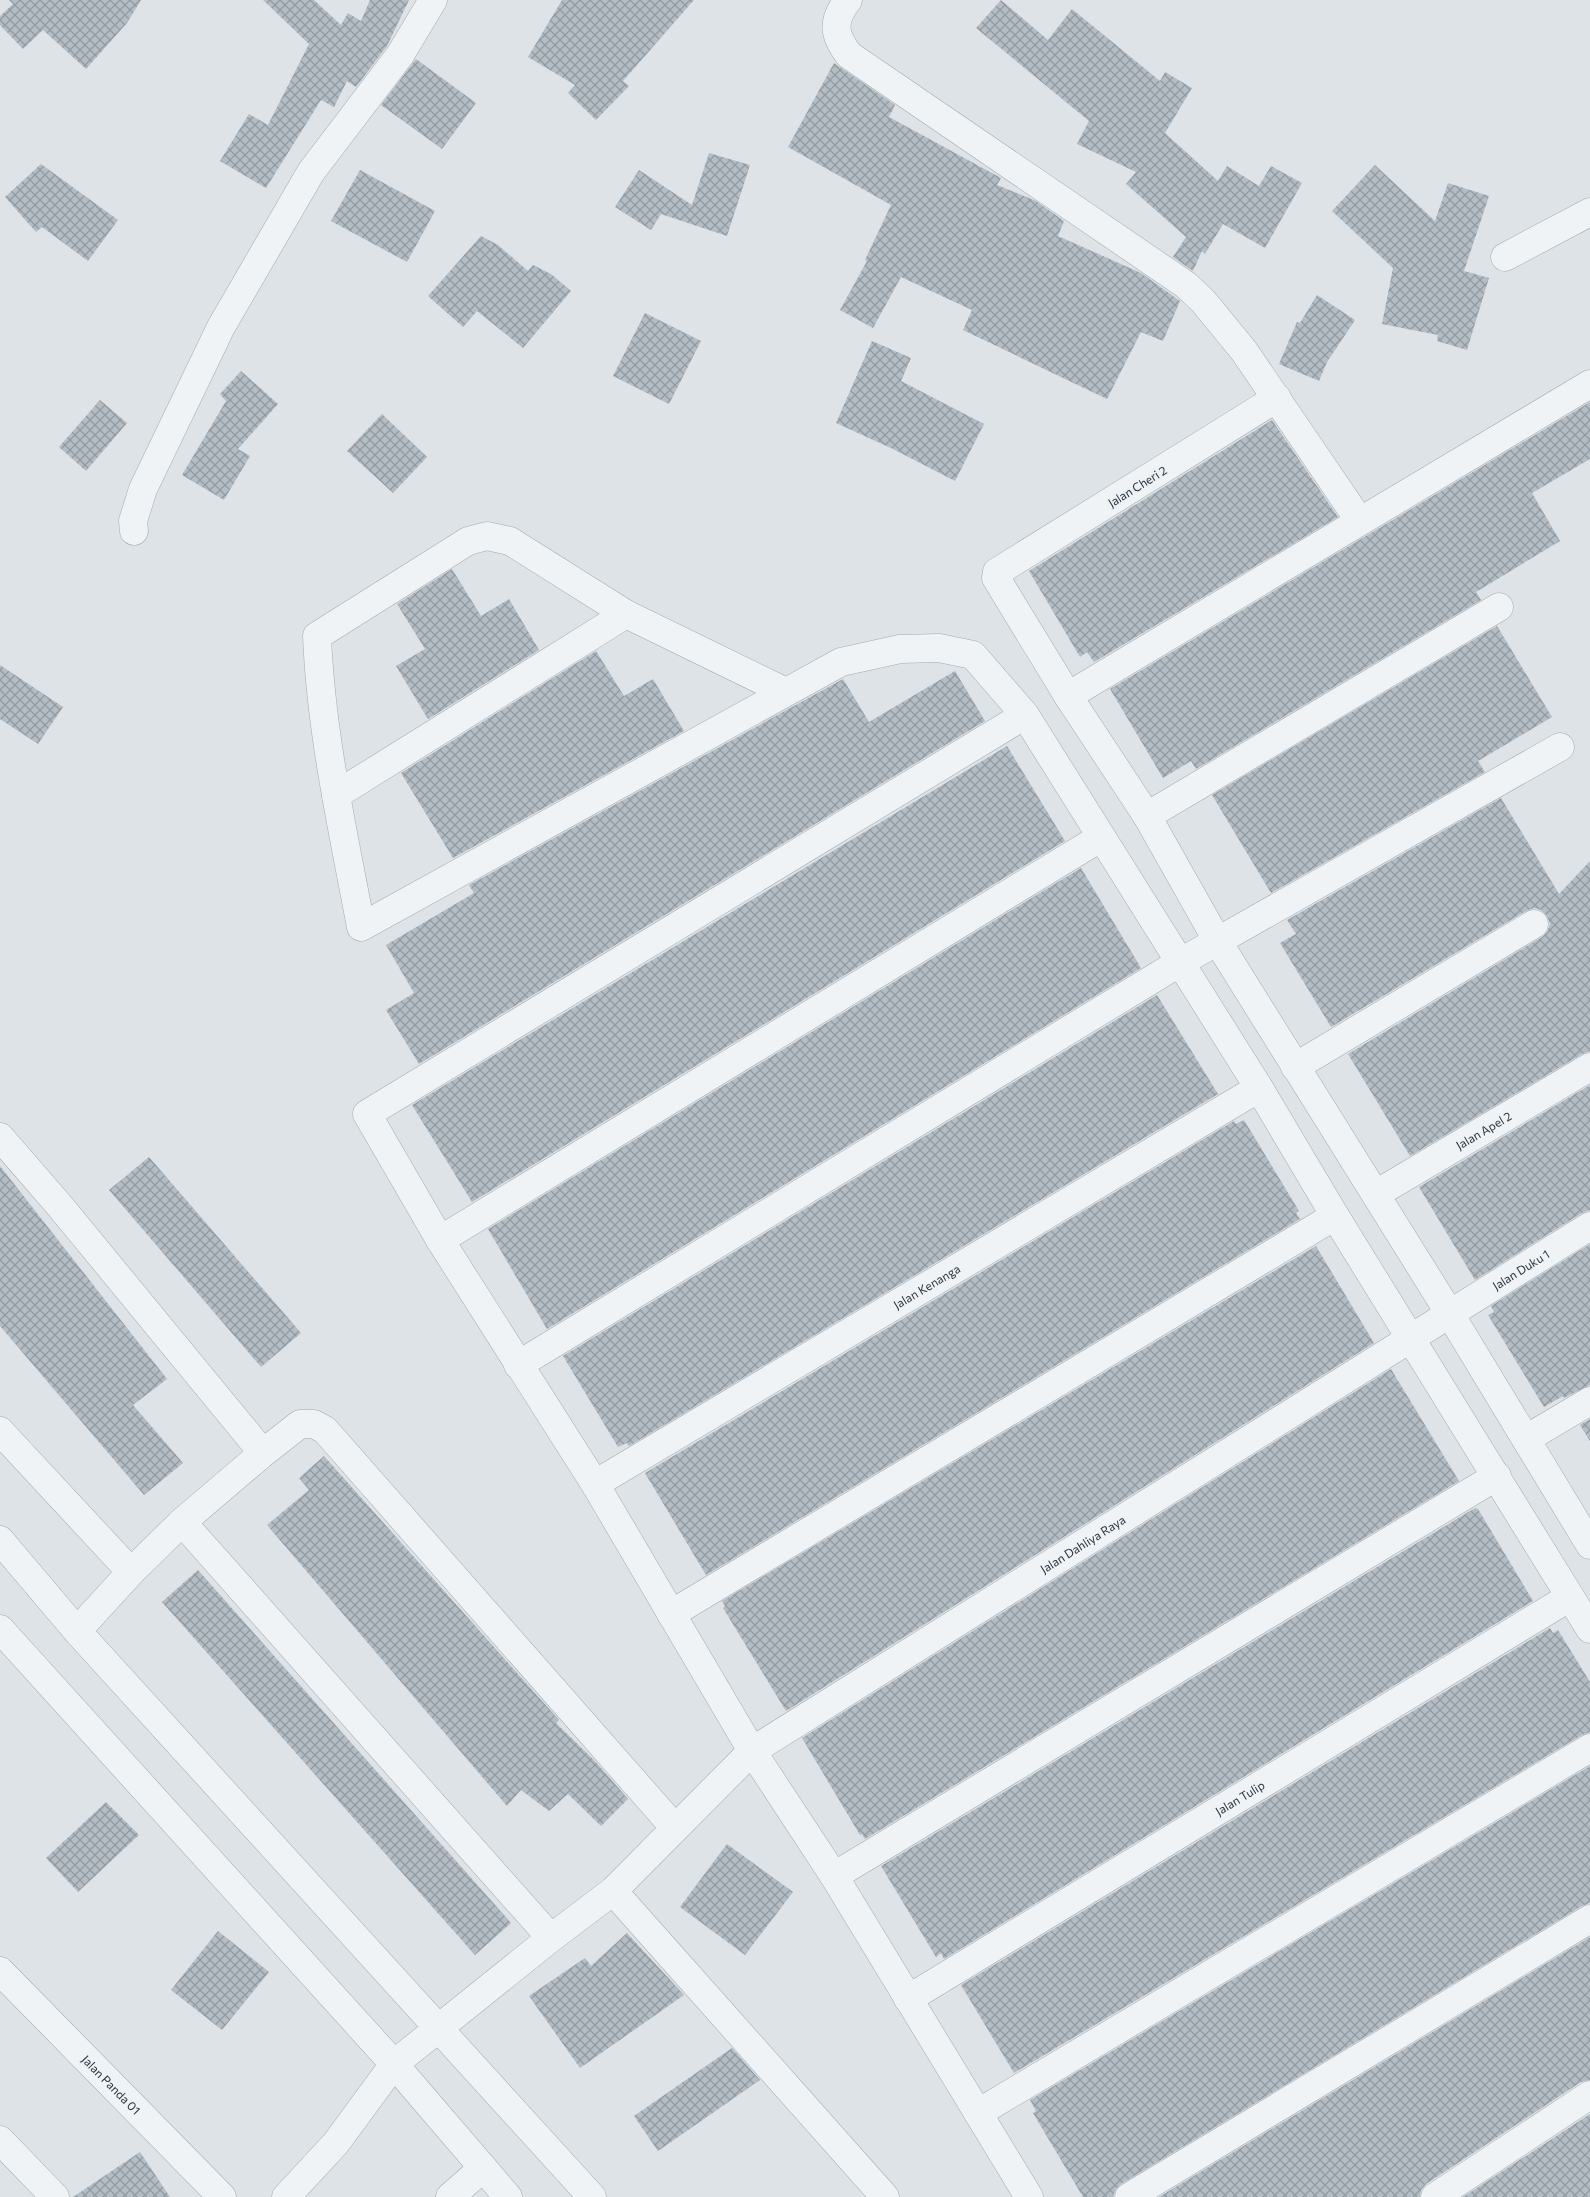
<svg xmlns="http://www.w3.org/2000/svg" width="1590" height="2197" font-family="Commissioner,sans-serif">
<style>
.building{fill:url(#building-cross-hatch)}
.lines{fill:none;stroke-linecap:round;stroke-linejoin:round}
.minor-casing{stroke:#a2abb1;stroke-width:29}
.minor{stroke:#eff3f6;stroke-width:28}
.labels{text-anchor:middle;dominant-baseline:central;stroke-width:4.5;stroke-linejoin:round;paint-order:stroke}
.street-label{font-size:12px;fill:#26333e;stroke:#ecf1f5}
</style>
<defs>
<pattern id="building-cross-hatch" width="8" height="8" patternUnits="userSpaceOnUse" patternTransform="scale(1.25)"><rect width="8" height="8" fill="#b4bdc4"/><path d="M0 0l8 8M0 8l8-8" fill="none" stroke="#929aa1"/></pattern>
</defs>
<rect width="100%" height="100%" fill="#dde3e7"/>
<!-- building -->
<path class="building" d="M9,0H141L127,23L86,69L43,30L23,49L0,25V16L13,4Z
M263,0H314L341,25L348,13L361,21L370,0H409L387,46L356,87L347,81L334,107L321,100L266,188L220,161L249,114L268,125L309,44Z
M562,0H694L623,81L629,86L596,120L568,93L575,85L528,57Z
M1001,0L1048,40L1072,9L1160,81L1165,72L1192,88L1165,133L1218,181L1227,166L1259,186L1271,166L1302,183L1265,248L1223,224L1205,254L1202,251L1193,271L1173,257L1186,237L1126,184L1136,172L1077,144L1089,121L976,28Z
M416,59L476,103L442,149L381,105Z
M834,63L895,105L889,117L1001,178L997,185L1036,201L1064,221L1058,236L1141,273L1180,301L1163,341L1141,332L1107,399L963,330L972,310L901,277L873,328L840,310L867,261L865,260L891,205L788,147Z
M709,153L750,165L727,236L661,214L651,230L615,207L639,170L692,205Z
M41,164L118,220L88,261L42,227L36,232L5,197Z
M1375,165L1435,221L1448,183L1489,196L1464,271L1489,278L1467,350L1437,341L1438,335L1382,324L1393,268L1332,211Z
M360,170L435,211L407,262L331,221Z
M481,236L498,245L528,271L533,265L551,274L571,291L523,348L477,311L463,327L428,296Z
M1317,295L1355,320L1327,362L1319,381L1279,364L1297,322L1300,323Z
M645,313L701,341L669,404L613,376Z
M872,341L911,358L901,381L984,424L955,481L893,449L836,423Z
M241,371L278,404L238,449L250,456L224,500L182,475L226,401L220,394Z
M100,400L127,423L86,471L59,447Z
M1590,402V459L1532,493L1560,541L1476,592L1481,600L1196,769L1191,761L1163,778L1110,689Z
M382,414L427,457L393,493L347,451Z
M1272,420L1338,517L1094,662L1087,652L1080,657L1029,571Z
M452,569L481,616L509,599L539,650L428,719L396,666L425,649L397,604Z
M1497,626L1552,717L1478,761L1485,772L1271,893L1212,795Z
M596,651L624,696L653,679L684,731L453,858L401,773Z
M0,665L63,707L38,744L0,719Z
M955,671L985,721L419,1064L386,1010L414,993L386,945L474,893L469,885L843,679L869,722Z
M1007,746L1065,841L472,1202L412,1105Z
M1501,798L1559,894L1590,861V1051L1582,1054L1410,1156L1348,1054L1542,937L1547,932L1550,924L1547,916L1541,910L1534,908L1526,911L1331,1027L1280,943L1296,934L1287,920Z
M1081,868L1141,968L547,1329L488,1229Z
M1157,995L1218,1094L629,1446L627,1443L618,1447L563,1356Z
M1590,1085V1210L1582,1213L1475,1280L1419,1187Z
M1244,1120L1299,1211L1296,1213L1300,1219L706,1575L645,1473L1234,1121L1236,1124Z
M149,1157L301,1333L261,1367L109,1190Z
M0,1166L167,1379L133,1405L183,1463L144,1495L0,1326Z
M1590,1244V1385L1564,1398L1563,1396L1544,1407L1488,1315L1494,1312L1491,1306Z
M1316,1246L1374,1343L786,1711L723,1608L725,1606L722,1601Z
M1391,1369L1459,1481L865,1839L862,1834L860,1835L802,1738Z
M1590,1419V1441L1580,1425Z
M324,1456L559,1720L556,1723L595,1761L628,1799L601,1826L568,1794L549,1811L521,1790L507,1806L267,1525L309,1490L299,1478Z
M1475,1508L1478,1509L1533,1601L944,1959L941,1953L936,1957L881,1866Z
M198,1570L511,1923L475,1955L162,1602Z
M1550,1628L1553,1633L1558,1630L1590,1682V1732L1582,1735L1014,2073L961,1985Z
M1590,1766V1903L1582,1906L1121,2184L1116,2189L1113,2197H1083L1033,2113L1036,2111L1030,2100Z
M106,1802L139,1835L78,1892L46,1858Z
M727,1844L793,1892L745,1955L680,1907Z
M218,1931L269,1972L222,2030L171,1990Z
M627,1933L684,1995L580,2068L529,1996L585,1958L591,1966Z
M1590,1937V2080L1581,2082L1426,2184L1421,2190L1420,2197H1159Z
M732,2048L760,2080L658,2151L634,2116Z
M1590,2114V2197H1463Z
M140,2152L170,2197H73Z"/>
<g class="lines">
<!-- minor casing -->
<g class="minor-casing">
<g id="minor">
<path d="M848,0C832,21 833,34 849,55L1186,285L1203,301L1244,351L1359,520"/>
<path d="M1505,257L1590,212"/>
<path d="M1277,398L997,572L996,578L1068,696L1147,816L1218,942L1450,1314L1590,1545"/>
<path d="M134,531L133,521L143,489L221,327L311,172L400,55L433,0"/>
<path d="M786,692L626,614L510,541L487,536L468,541L317,636C321,734 343,831 361,927L841,662L900,649L939,648L973,655L1025,715L1259,1088L1335,1216L1590,1629"/>
<path d="M1068,696L1590,384"/>
<path d="M1025,715L367,1114L440,1240L595,1484L752,1751L834,1876L1029,2197"/>
<path d="M336,795L626,614"/>
<path d="M1147,816L1499,607"/>
<path d="M1295,1067L1534,924"/>
<path d="M0,1137L59,1205L263,1453"/>
<path id="s1" d="M1376,1194L1590,1067"/>
<path d="M440,1240L1100,838"/>
<path d="M518,1365L1179,963L1560,747"/>
<path d="M0,1431L131,1572"/>
<path d="M1526,1439L1590,1401"/>
<path id="s2" d="M595,1484L1259,1088"/>
<path d="M0,1540L77,1631L592,2197"/>
<path d="M671,1614L1335,1216"/>
<path d="M0,1629L394,2064L508,2197"/>
<path d="M77,1631L131,1572L182,1522"/>
<path d="M834,1876L1497,1476"/>
<path d="M613,1891L885,2197"/>
<path d="M551,1938L182,1522L263,1453L300,1424H314L325,1430L674,1827"/>
<path id="s3" d="M0,1971L222,2197"/>
<path id="s4" d="M908,1999L1570,1597"/>
<path d="M978,2113L1590,1748"/>
<path d="M0,2140L55,2197"/>
<path id="s5" d="M286,2197L336,2143L394,2064L551,1938L613,1891L752,1751L1590,1226"/>
<path d="M450,2197L483,2168"/>
<path d="M1129,2197L1590,1919"/>
<path d="M1435,2197L1590,2095"/>
</g>
</g>
<!-- minor -->
<use href="#minor" class="minor"/>
</g>
<g class="labels">
<!-- street labels -->
<g class="street-label">
<text transform="translate(1137 486) rotate(-32)">Jalan Cheri 2</text>
<text stroke="none"><textPath href="#s1" startOffset="125">Jalan Apel 2</textPath></text>
<text stroke="none"><textPath href="#s5" startOffset="1555">Jalan Duku 1</textPath></text>
<text stroke="none"><textPath href="#s2" startOffset="386">Jalan Kenanga</textPath></text>
<text stroke="none"><textPath href="#s5" startOffset="1038">Jalan Dahliya Raya</textPath></text>
<text stroke="none"><textPath href="#s4" startOffset="388">Jalan Tulip</textPath></text>
<text stroke="none"><textPath href="#s3" startOffset="159">Jalan Panda 01</textPath></text>
</g>
</g>
</svg>
